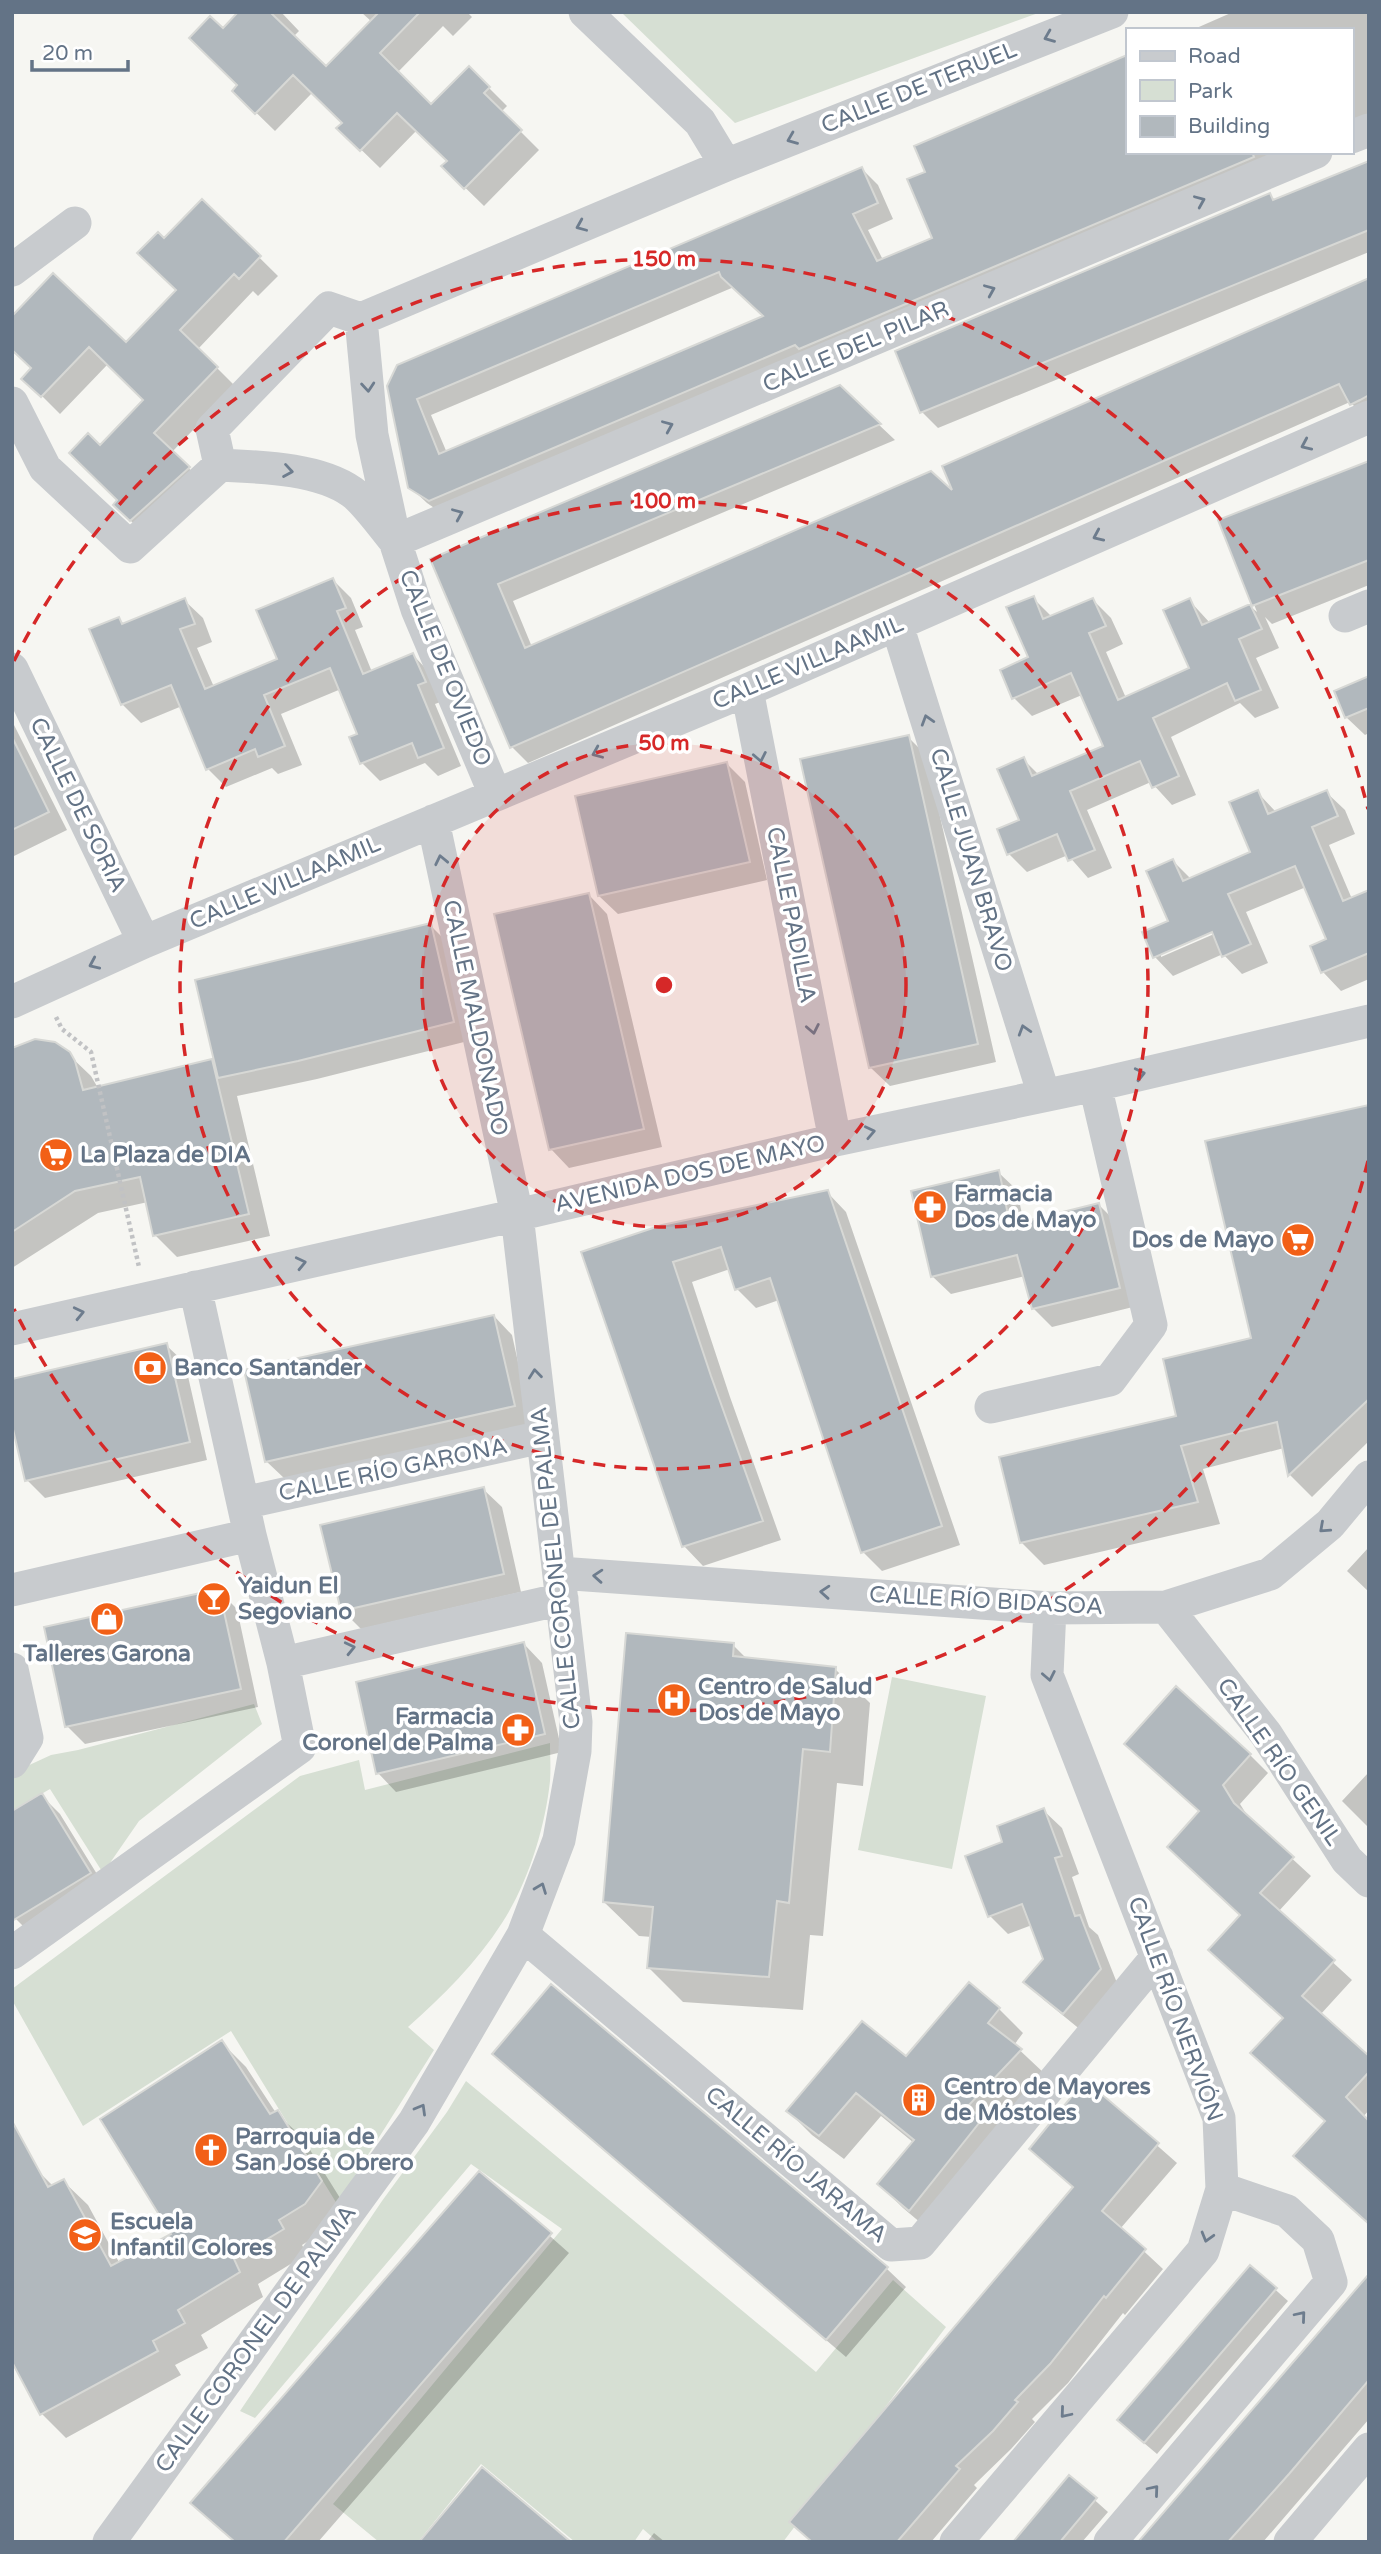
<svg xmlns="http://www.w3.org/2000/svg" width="1381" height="2554" font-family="'Varela Round',sans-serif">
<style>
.green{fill:#d6dfd3}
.shadow{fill:#0003;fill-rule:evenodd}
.building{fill:#b1b8bd;stroke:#d7d8d5;stroke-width:2;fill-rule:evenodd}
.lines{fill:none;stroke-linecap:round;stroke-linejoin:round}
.path{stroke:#c1c2c4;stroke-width:4.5;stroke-dasharray:3.5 3.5;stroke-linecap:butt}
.minor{stroke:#c8cbce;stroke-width:33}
.oneway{stroke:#6d7c8d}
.ring{fill:none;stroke:#d62828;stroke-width:3.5;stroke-dasharray:12 9}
.labels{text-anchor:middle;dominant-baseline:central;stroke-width:7;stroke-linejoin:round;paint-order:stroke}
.street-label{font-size:23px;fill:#637386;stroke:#fff}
.poi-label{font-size:23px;font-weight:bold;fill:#637386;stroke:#fff;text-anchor:start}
.centre{fill:#d62828;stroke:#fff;stroke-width:3.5}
.ring-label{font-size:21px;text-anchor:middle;font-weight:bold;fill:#d62828;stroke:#fff;stroke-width:7;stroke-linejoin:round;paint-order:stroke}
</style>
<rect width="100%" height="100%" fill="#f6f6f2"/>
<!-- green -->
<path class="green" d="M621,12H1041L735,123Z
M892,1677L986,1696L952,1869L858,1850Z
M254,1704L262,1724L139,1821L103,1873L50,1789L12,1811V1773L51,1755L78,1750Z
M550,1743C550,1755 551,1768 550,1781C545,1828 528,1883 502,1923C477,1962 442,1997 408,2027L434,2050L337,2204L231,2031L83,2126L12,2000V1989L300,1776L359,1760L365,1790Z
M466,2081L816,2372L893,2280L946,2327L783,2542H658L643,2529L634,2542H575L481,2464L418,2542H379L333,2504L562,2229L471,2164L255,2418L240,2411L382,2201L447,2112Z"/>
<!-- shadow -->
<path class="shadow" d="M241,12H281L299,31L293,37L326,68L372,22L361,12H467L472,17L453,36L443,26L397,73L431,106L469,68L507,106L501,112L539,150L484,206L443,166L449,161L417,130L380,168L339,128L344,123L312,93L275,131L234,91L240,86L223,31Z
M1233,12H1369V125L1351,133V30H1192Z
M1127,57V152H1306L446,516L427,503L410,487L389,386L862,169L878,185L893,219L868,230L883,260L934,239L927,173L917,147ZM734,287L766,317L447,453L431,415Z
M1369,162V252L938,428L922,412L1269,195L1276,201Z
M202,201L278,276L258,296L253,291L198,349L235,386L172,452L207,486L133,523L115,505L119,500L100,447L145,400L108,364L60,414L24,378L33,369L12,348V313L126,345L178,291L164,240Z
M1369,280V419H1367L1350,402L528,763L512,747L432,559L840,388L895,440L513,601L532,647L957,497Z
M1369,463V585L1272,624L1265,617L1279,648L1256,658L1279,708L1255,718L1240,703L1171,737L1196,795L1172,805L1151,782L1087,810L1112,868L1088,878L1068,855L1027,872L1009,854L1021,821L1023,759L1039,775L1105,747L1082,695L1032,716L1014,698L1030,658L1033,598L1052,617L1093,600L1111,618L1123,644L1106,652L1126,698L1191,668L1189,600L1210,623L1250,606L1257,612L1221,521Z
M333,580L351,598L363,627L355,630L372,672L413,655L431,674L443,701L435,704L461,766L438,776L425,763L380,781L362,763L360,735L341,689L281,714L302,765L278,774L272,768L226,787L208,769L182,706L141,723L122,704L118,619L125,625L184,600L203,618L212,642L197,648L214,687L279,660Z
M1369,678V733L1365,735L1346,717Z
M12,721L67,830L12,857Z
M908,737L926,755L996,1062L890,1086L871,1068L802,761Z
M727,764L745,782L767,880L618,914L599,896Z
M1257,792L1277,813L1326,792L1345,810L1355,834L1329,845L1352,899L1369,892V979L1341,991L1323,972L1329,940L1306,887L1246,912L1268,963L1242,974L1223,954L1173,976L1155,957L1144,933L1170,922L1173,861L1192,880L1253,853ZM1219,927L1221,931L1161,957V953Z
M589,895L607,914L662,1147L569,1168L551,1149Z
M430,925L449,944L472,1040L317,1079L237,1096L270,1236L177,1257L155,1235L148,1202L98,1213L12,1268V1050L68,1054L91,1076L98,1088L211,1061L217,1066Z
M1369,1107V1441L1312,1497L1290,1475L1284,1448L1203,1469L1220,1524L1044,1565L1021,1542L1178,1418L1253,1339Z
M998,1172L1017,1190L1024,1224L1099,1205L1117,1223L1137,1306L1052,1327L1033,1308L1025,1276L951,1294L932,1276Z
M827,1192L846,1212L960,1545L882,1571L863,1552L779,1300L756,1308L737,1289L730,1269L692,1282L730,1397L781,1540L703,1566L684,1546L583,1253Z
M494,1316L512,1335L532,1425L285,1479L266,1461Z
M166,1345L185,1363L207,1460L45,1498L27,1480Z
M483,1489L502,1507L521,1592L361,1629L342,1610Z
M1369,1547V1592L1347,1571Z
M218,1590L237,1609L258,1707L85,1744L67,1726Z
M524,1644L542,1663L562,1752L396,1792L378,1773Z
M733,1645L748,1660L835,1669L870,1703L863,1786L837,1783L823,1936L810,1935L803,2010L683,2002L648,1967L652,1937L639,1936L604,1902Z
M1250,1755L1268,1773L1240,1804L1250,1820L1311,1876L1278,1912L1352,1980L1320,2015L1369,2058V2110L1363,2117L1369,2123V2224L1313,2174L1326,2121L1201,1812L1145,1762Z
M1369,1772V1828L1342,1801Z
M42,1796L60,1814L108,1892L34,1937L15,1918Z
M1043,1810L1062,1828L1079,1874L1072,1877L1089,1927L1098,1935L1119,1988L1082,2031L1044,2000L1025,1982L1045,1959L1032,1925L1008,1934L990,1916Z
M552,1986L887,2269L906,2287L846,2357L512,2072L494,2054Z
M999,2009L1023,2033L1014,2045L1045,2074L934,2234L903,2208L879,2184L914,2143L881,2116L844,2159L812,2135L788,2111L907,2058Z
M222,2043L246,2067L276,2113L302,2137L345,2206L329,2228L302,2245L307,2254L258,2284L263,2297L201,2335L208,2348L175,2365L181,2375L66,2438L42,2414L37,2170L53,2186L63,2181L88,2205L120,2264L173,2235Z
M1085,2082L1177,2163L1120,2229L1163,2269L1125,2315L1123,2313L1068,2383L1032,2419L1035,2422L1011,2449L974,2485L977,2488L931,2542H811L792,2522L1074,2188L1031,2149Z
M479,2173L569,2253L318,2542H234L192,2503Z
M1250,2267L1288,2301L1157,2454L1131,2432Z
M1369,2277V2419L1263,2542H1141Z
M1070,2478L1108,2512L1082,2542H1015Z
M654,2533L665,2542H647Z"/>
<!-- building -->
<path class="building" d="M238,12H270L326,66L379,12H420L380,53L431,104L469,66L490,87L484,93L522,130L464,189L441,166L447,161L397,113L360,151L336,128L342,123L293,75L255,114L232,91L237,85L189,38L210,16L223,28Z
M1127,55V152H1252L1254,157L799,349L795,345L429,501L408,488L387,386L397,365L862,167L878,203L853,214L877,261L932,238L907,179L925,172L914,146ZM719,272L721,277L763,316L439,454L417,399Z
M1369,161V230L920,413L895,351L1270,193L1273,200Z
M202,199L261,256L239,279L234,274L180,330L218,367L154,433L190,467L130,521L113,505L117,500L69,453L88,433L100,445L143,400L89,347L41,397L21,379L31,368L12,350V316L53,273L126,342L176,290L137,253L158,232L164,238Z
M1369,278V395L1360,400L1350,405L1339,384L510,748L430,559L840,385L881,424L498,584L525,648L931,471L952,490L942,466Z
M1369,461V560L1252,606L1218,520Z
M333,578L346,608L337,611L363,674L413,653L426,682L418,685L444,748L418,758L412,743L360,764L349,737L357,734L330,668L264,695L285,746L258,757L255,749L206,770L171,685L121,705L89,629L119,617L122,624L185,598L195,624L180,629L205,689L277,659L256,610Z
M1034,596L1043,619L1093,598L1106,626L1089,633L1118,700L1189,668L1163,610L1190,598L1202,625L1250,604L1262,629L1239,639L1261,690L1235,701L1227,683L1153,718L1179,776L1152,788L1140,761L1070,791L1095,850L1068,861L1057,834L1007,855L997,829L1019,820L997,769L1024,757L1032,776L1103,746L1071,673L1012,699L1000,670L1028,657L1006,607Z
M1369,676V708L1345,718L1334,691Z
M909,735L978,1044L869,1068L800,759Z
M12,737L49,812L12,830Z
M727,762L750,862L598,896L575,796Z
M1258,790L1268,814L1327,790L1338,816L1312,827L1343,901L1369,890V953L1321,973L1310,946L1326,939L1295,866L1228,894L1251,944L1222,957L1212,932L1153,958L1142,932L1168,921L1146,871L1173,859L1183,881L1250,852L1229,802Z
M589,893L644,1129L549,1150L494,914Z
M431,923L454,1022L298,1061L218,1078L195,980Z
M35,1039L55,1042L70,1052L75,1061L83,1090L212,1059L249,1214L153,1236L140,1177L75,1191L12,1232V1048Z
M1369,1105V1399L1288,1476L1277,1422L1181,1446L1198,1502L1020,1543L999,1457L1176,1416L1163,1359L1251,1338L1205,1141Z
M999,1170L1010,1225L1099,1203L1120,1288L1032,1309L1017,1255L931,1277L911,1191Z
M828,1190L942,1526L861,1553L770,1278L735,1290L721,1247L673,1262L711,1376L763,1521L682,1547L581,1252L662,1225Z
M494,1315L515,1406L265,1462L244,1370Z
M167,1343L190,1442L25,1481L12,1425V1379Z
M484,1487L504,1574L341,1611L320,1525Z
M219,1589L241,1689L65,1727L44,1627Z
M626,1633L734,1643L733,1656L836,1667L830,1752L803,1749L789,1903L777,1901L769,1977L647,1968L653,1907L603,1902Z
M524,1642L545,1734L376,1774L356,1682Z
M1176,1686L1251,1754L1223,1785L1234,1803L1294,1857L1260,1893L1335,1960L1302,1996L1369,2056V2072L1346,2097L1369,2121V2224L1293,2156L1325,2121L1250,2053L1283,2018L1208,1950L1240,1915L1167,1847L1199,1811L1124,1744Z
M42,1793L91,1873L12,1921V1811Z
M1044,1808L1062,1856L1055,1858L1075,1916L1080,1915L1101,1969L1063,2014L1023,1982L1043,1959L1022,1904L988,1917L965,1856L1002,1842L997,1826Z
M969,1982L1000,2008L988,2023L1022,2049L967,2107L983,2118L909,2211L877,2184L914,2140L856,2093L819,2136L786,2111L862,2021L906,2056Z
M551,1984L888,2267L826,2340L492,2054Z
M222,2040L270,2114L278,2110L322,2181L305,2204L279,2220L284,2229L234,2259L240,2272L178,2310L185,2323L153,2341L158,2351L40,2415L12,2362V2121L48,2187L64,2179L111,2266L171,2234L100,2119Z
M1085,2080L1159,2143L1102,2211L1146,2249L1106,2298L1104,2296L1050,2364L1015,2400L1018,2402L993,2431L956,2466L960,2469L897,2542H812L789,2522L1073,2187L1029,2149Z
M479,2171L552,2233L284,2542H235L190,2503Z
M1250,2265L1277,2288L1144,2443L1117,2420Z
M1369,2274V2380L1289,2474L1228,2542H1138Z
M482,2467L571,2542H419Z
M1069,2475L1097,2498L1060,2542H1013Z"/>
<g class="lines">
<!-- path -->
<path class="path" d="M56,1017L62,1029L91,1052L139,1267"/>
<!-- minor -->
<path class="minor" d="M585,12L700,122L726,165
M1351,137L1369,130
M12,270L75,223
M361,319L726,165L1112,12
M361,319L372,435L395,541L417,609L495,794
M12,403L45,468L130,547L220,465L212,429L329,308L361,319
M220,465C260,467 318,468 352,492C365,501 384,528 395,541L1316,152
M1345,616L1369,606
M897,625L1044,1095
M12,669L144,942
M747,690L835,1140
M12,1002L144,942L747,690L1369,417
M12,1329L517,1215L835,1140L1095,1085L1369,1021
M991,1407L1110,1380L1151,1325L1095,1085
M243,1503L542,1437
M559,1573L1050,1608L1166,1607L1270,1574L1330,1524L1369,1477
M12,1590L250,1535
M1166,1607L1266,1734L1347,1860L1369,1881
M283,1663L562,1599
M12,1669L27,1738L12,1762
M523,1935L891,2245L920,2243L1157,1957
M12,1953L300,1747L283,1663L250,1535L195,1287
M109,2542L414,2122L523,1935L559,1840L575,1751L576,1722L517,1215L433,821
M956,2542L1203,2251L1222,2189L1219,2118L1047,1675L1050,1608
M1110,2542L1331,2282L1318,2240L1287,2211L1222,2189
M1290,2542L1369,2449"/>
</g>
<!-- one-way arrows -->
<defs><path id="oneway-chevron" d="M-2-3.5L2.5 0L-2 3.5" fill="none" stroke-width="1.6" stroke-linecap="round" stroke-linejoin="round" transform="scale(1.75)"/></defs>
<g class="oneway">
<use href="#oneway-chevron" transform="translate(1049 37) rotate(158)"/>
<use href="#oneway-chevron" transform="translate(792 139) rotate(158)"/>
<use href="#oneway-chevron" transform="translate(1200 201) rotate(-23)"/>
<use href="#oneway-chevron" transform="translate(581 226) rotate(157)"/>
<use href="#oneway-chevron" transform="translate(990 290) rotate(-23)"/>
<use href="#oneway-chevron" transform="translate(368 387) rotate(85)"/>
<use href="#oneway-chevron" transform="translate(668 426) rotate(-23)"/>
<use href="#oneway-chevron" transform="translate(1306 445) rotate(156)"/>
<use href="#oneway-chevron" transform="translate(288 471) rotate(9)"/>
<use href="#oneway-chevron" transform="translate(458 514) rotate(-23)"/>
<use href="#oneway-chevron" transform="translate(1098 536) rotate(156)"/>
<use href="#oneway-chevron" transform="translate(927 720) rotate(-107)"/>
<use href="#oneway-chevron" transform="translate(597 753) rotate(157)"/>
<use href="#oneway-chevron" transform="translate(760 757) rotate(79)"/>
<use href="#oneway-chevron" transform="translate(441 860) rotate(-102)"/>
<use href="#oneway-chevron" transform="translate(94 964) rotate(156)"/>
<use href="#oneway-chevron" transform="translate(813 1029) rotate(79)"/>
<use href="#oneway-chevron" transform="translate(1024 1030) rotate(-107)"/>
<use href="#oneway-chevron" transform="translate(1140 1074) rotate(-13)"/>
<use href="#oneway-chevron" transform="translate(870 1132) rotate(-12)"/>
<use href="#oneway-chevron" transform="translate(301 1263) rotate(-13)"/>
<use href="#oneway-chevron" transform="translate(79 1313) rotate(-13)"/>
<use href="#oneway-chevron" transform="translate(535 1374) rotate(-96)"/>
<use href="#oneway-chevron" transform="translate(1324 1528) rotate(138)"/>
<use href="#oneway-chevron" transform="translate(598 1576) rotate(-176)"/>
<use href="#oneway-chevron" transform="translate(825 1592) rotate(-176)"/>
<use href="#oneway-chevron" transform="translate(350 1648) rotate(-13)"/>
<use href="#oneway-chevron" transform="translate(1049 1676) rotate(79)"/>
<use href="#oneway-chevron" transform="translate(541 1888) rotate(-69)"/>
<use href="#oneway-chevron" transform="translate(421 2109) rotate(-60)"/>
<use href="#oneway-chevron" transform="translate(1207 2237) rotate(106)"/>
<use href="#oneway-chevron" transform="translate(1301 2316) rotate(-50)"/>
<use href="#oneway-chevron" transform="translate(1065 2413) rotate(130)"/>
<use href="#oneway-chevron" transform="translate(1154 2490) rotate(-50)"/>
</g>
<!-- distance rings -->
<circle cx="664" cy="985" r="242" fill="#d62828" fill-opacity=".12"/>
<g class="ring">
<circle cx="664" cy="985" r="242"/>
<circle cx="664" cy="985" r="484"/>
<path d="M1368 1161A726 726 0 0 1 14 1309M14 661A726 726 0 0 1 1368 809"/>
</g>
<!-- icons -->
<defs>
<g id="supermarket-disc" transform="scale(1.75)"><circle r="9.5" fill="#f26017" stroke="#fff"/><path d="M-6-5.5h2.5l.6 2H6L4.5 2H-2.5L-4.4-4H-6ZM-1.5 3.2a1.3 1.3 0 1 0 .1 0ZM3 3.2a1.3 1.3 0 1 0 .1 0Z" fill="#fff"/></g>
<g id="pharmacy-disc" transform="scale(1.75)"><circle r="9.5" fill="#f26017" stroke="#fff"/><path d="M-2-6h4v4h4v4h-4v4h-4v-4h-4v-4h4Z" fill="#fff"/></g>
<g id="bank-disc" transform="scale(1.75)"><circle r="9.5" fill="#f26017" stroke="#fff"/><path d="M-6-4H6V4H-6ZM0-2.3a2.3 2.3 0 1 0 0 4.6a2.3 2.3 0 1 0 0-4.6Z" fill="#fff"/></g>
<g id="bar-disc" transform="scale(1.75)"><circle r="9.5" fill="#f26017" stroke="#fff"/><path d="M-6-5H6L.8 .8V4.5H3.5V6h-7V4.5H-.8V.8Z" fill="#fff"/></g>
<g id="shop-disc" transform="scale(1.75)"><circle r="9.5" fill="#f26017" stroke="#fff"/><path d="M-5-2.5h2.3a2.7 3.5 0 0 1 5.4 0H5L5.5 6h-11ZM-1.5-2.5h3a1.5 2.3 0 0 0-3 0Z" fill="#fff"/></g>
<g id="hospital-disc" transform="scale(1.75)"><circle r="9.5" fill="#f26017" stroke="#fff"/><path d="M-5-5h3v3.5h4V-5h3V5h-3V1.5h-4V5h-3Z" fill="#fff"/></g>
<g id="building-disc" transform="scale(1.75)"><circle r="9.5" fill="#f26017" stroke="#fff"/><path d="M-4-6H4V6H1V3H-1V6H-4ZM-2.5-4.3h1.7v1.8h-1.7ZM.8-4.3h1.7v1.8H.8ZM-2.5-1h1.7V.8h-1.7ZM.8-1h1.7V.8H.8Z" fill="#fff"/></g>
<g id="church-disc" transform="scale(1.75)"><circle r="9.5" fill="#f26017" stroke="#fff"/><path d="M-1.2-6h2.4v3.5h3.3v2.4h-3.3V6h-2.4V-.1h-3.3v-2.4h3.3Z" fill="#fff"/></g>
<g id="school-disc" transform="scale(1.75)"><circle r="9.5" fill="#f26017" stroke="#fff"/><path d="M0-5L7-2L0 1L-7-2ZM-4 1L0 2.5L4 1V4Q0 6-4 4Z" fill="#fff"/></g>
</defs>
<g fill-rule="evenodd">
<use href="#supermarket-disc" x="56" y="1155"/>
<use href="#pharmacy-disc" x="930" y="1207"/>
<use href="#supermarket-disc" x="1298" y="1240"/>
<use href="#bank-disc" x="150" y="1368"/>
<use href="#bar-disc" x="214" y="1599"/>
<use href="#shop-disc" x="107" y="1619"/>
<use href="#hospital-disc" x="674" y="1700"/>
<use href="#pharmacy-disc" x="518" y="1730"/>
<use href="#building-disc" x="919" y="2100"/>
<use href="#church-disc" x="211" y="2150"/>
<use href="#school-disc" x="85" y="2235"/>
</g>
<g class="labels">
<!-- street labels -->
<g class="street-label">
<text transform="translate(919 88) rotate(-22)">CALLE DE TERUEL</text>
<text transform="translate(856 347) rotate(-23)">CALLE DEL PILAR</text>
<text transform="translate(808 663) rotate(-23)">CALLE VILLAAMIL</text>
<text transform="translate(445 668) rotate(68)">CALLE DE OVIEDO</text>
<text transform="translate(78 805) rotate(64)">CALLE DE SORIA</text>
<text transform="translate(971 860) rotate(73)">CALLE JUAN BRAVO</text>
<text transform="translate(285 883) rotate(-23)">CALLE VILLAAMIL</text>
<text transform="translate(791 915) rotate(79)">CALLE PADILLA</text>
<text transform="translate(475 1018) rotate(78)">CALLE MALDONADO</text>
<text transform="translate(690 1174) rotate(-13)">AVENIDA DOS DE MAYO</text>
<text transform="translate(393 1470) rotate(-12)">CALLE RÍO GARONA</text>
<text transform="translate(556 1568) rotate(-96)">CALLE CORONEL DE PALMA</text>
<text transform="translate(986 1601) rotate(3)">CALLE RÍO BIDASOA</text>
<text transform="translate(1279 1762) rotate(55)">CALLE RÍO GENIL</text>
<text transform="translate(1175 2009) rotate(70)">CALLE RÍO NERVIÓN</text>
<text transform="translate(796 2165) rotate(40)">CALLE RÍO JARAMA</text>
<text transform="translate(256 2339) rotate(-54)">CALLE CORONEL DE PALMA</text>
</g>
<!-- poi labels -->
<g class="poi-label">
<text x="80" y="1155">La Plaza de DIA</text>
<text x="954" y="1194">Farmacia<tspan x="954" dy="26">Dos de Mayo</tspan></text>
<text x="1274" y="1240" text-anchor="end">Dos de Mayo</text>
<text x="174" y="1368">Banco Santander</text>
<text x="238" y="1586">Yaidun El<tspan x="238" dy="26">Segoviano</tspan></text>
<text x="107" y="1654" text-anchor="middle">Talleres Garona</text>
<text x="698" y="1687">Centro de Salud<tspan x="698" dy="26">Dos de Mayo</tspan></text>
<text x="494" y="1717" text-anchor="end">Farmacia<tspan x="494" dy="26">Coronel de Palma</tspan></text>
<text x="944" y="2087">Centro de Mayores<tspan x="944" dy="26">de Móstoles</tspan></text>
<text x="235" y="2137">Parroquia de<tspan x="235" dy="26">San José Obrero</tspan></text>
<text x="110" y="2222">Escuela<tspan x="110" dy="26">Infantil Colores</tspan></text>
</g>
</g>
<circle cx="664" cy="985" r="10" class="centre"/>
<g class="ring-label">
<text x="664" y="266">150 m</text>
<text x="664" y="508">100 m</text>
<text x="664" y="750">50 m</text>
</g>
<!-- border -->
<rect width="1381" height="2554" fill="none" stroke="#637386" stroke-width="28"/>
<!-- legend -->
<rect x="1126" y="28" width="228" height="126" fill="#ffffff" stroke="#c1c7cf" stroke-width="2"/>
<rect x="1140" y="51" width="35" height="10" fill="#c8cbce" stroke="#c1c7cf" stroke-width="2"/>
<text x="1188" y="63" font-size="21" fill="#637386">Road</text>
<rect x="1140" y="80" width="35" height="21" fill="#d6dfd3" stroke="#c1c7cf" stroke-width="2"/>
<text x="1188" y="98" font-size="21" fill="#637386">Park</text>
<rect x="1140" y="116" width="35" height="21" fill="#b1b8bd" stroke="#c1c7cf" stroke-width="2"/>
<text x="1188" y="133" font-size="21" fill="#637386">Building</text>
<!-- scale -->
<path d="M32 60v10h96v-10" fill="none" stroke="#637386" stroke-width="3.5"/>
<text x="42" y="60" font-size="21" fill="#637386" stroke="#ffffff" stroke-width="5" paint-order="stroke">20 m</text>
</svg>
